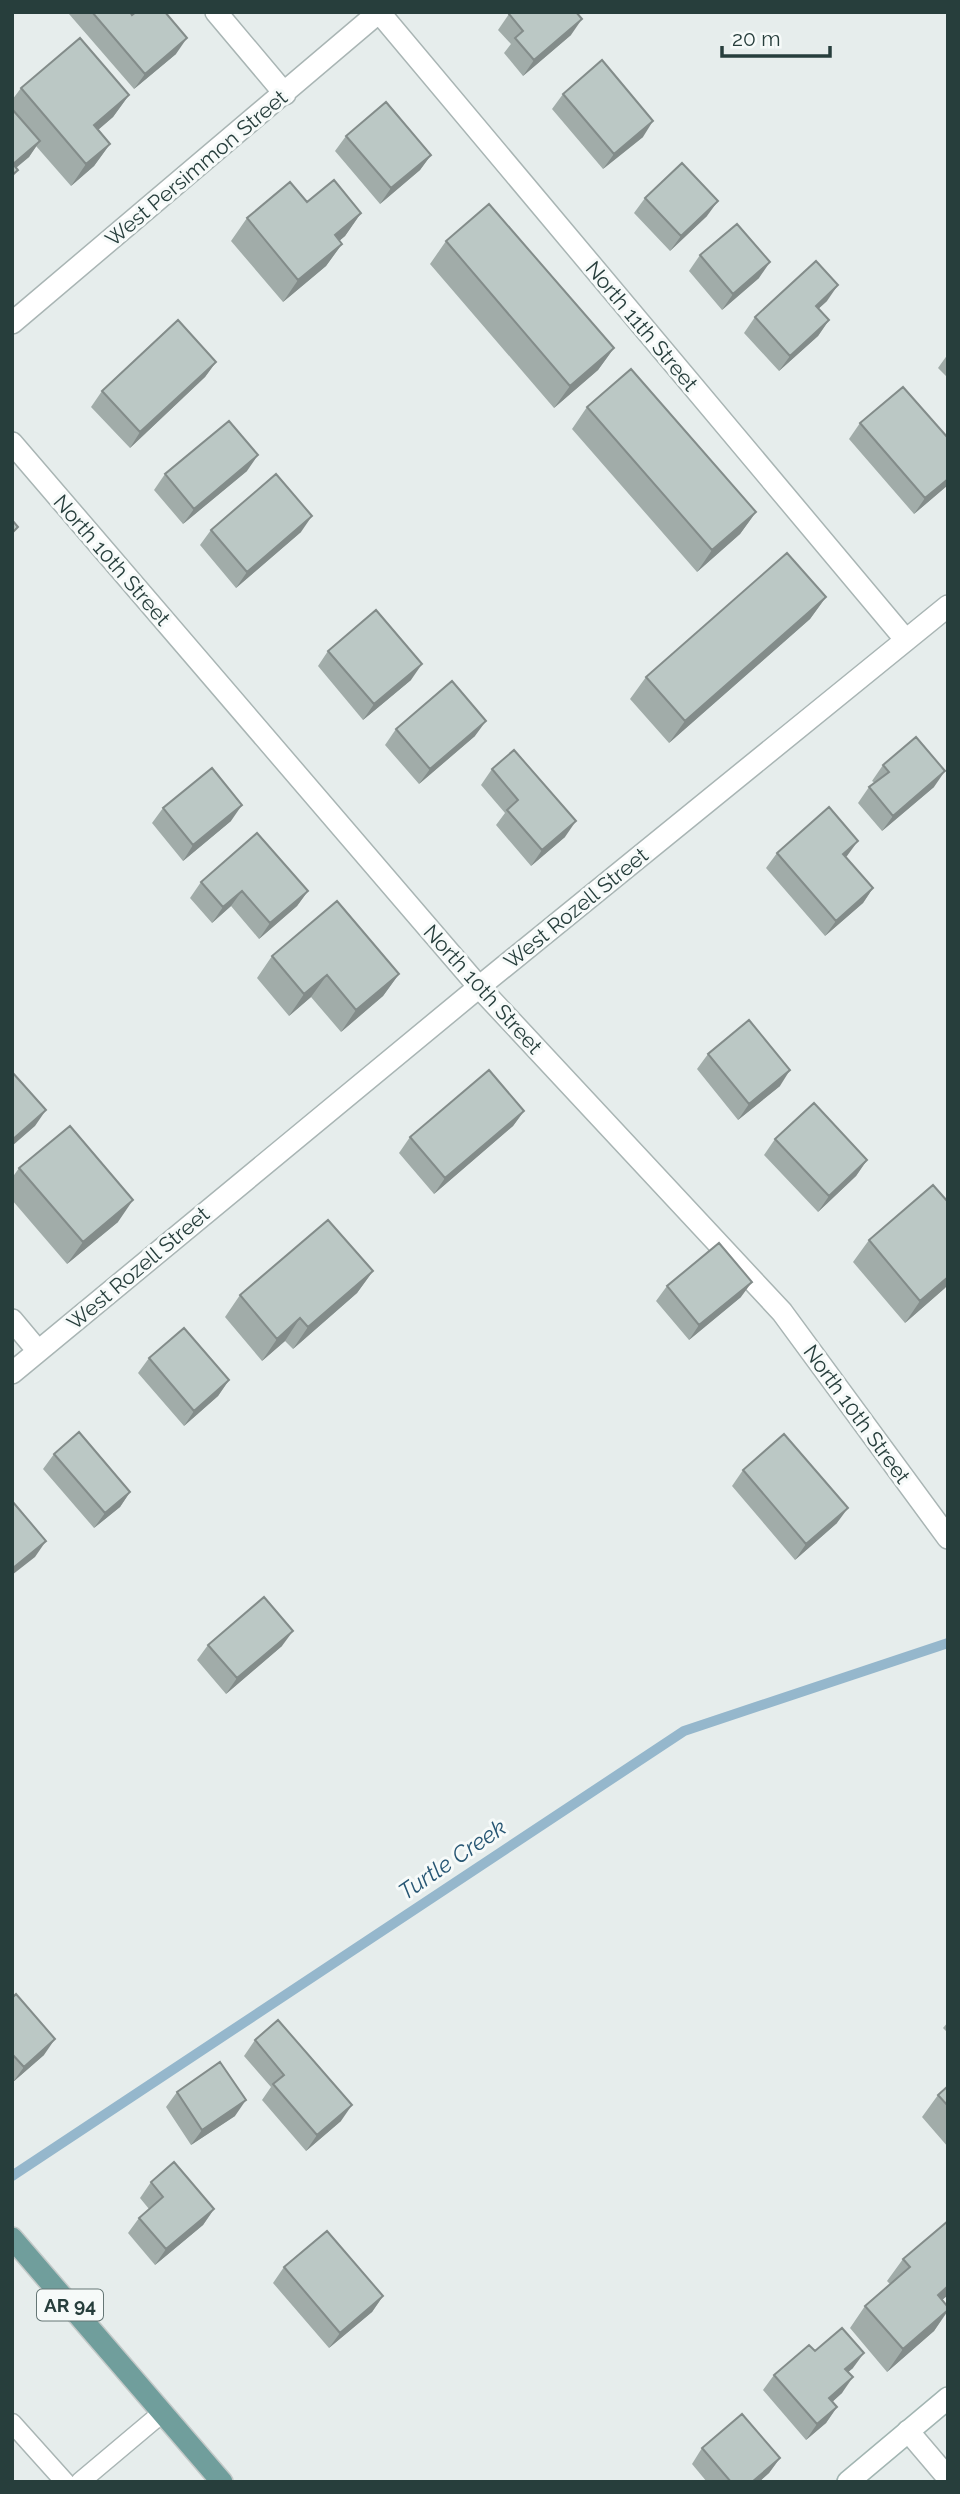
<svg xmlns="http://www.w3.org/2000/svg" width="960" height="2494" font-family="Raleway,sans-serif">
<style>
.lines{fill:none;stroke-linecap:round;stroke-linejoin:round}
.stream{stroke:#95b7cc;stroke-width:10}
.lane-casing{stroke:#a9b5b4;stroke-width:21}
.street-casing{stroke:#a9b5b4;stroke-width:24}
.secondary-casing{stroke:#a2b5b2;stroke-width:24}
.primary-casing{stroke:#c3c9c8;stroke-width:24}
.lane{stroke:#fff;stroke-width:18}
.street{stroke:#fff;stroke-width:21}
.secondary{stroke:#fff;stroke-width:21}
.primary{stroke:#709e9c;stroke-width:21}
.wall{fill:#a1aca9}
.shaded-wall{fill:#838c8a}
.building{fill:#bbc8c5;stroke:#838c8a;stroke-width:2}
.labels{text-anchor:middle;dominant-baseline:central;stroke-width:6;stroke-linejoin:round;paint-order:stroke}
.shield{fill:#f6faf9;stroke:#657675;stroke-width:2}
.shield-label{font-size:19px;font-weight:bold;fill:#273e3c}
.street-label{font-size:21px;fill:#273e3c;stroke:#f6faf9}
.water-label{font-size:23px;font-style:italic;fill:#275673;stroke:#f6faf9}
</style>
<rect width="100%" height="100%" fill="#e6edec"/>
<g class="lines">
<!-- stream -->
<path class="stream" d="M12,2176L684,1731L948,1643"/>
<!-- lane casing -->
<g class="lane-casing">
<path id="lane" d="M12,2423L65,2482
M80,2482L162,2413"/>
</g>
<!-- street casing -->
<g class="street-casing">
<path id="street" d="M216,12L285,94
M12,323L379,12L905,639
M12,443L479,987L782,1312L948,1538
M12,1320L38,1351
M12,1373L479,987L948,606
M908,2431L948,2478"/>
</g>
<!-- secondary casing -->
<g class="secondary-casing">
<path id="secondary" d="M848,2482L948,2398"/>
</g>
<!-- primary casing -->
<g class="primary-casing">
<path id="primary" d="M12,2238L222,2482"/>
</g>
<!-- lane -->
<use href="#lane" class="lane"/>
<!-- street -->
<use href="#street" class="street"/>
<!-- secondary -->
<use href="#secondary" class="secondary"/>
<!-- primary -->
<use href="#primary" class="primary"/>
</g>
<!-- wall -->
<path class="wall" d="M71,12H130L176,54L134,89L69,14Z
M509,14L571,35L523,76L504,53L511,44L498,30Z
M21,88L129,95L113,117L98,130L110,144L94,166L71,186L36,146L29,157L16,168L18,170L12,178V100Z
M563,94L643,137L603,169L552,109Z
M346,136L431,155L420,170L380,204L335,151Z
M645,198L707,216L670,251L634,213Z
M307,202L361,213L345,236L339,241L342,244L326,266L283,302L231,241L247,218Z
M446,241L614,348L598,370L554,408L430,264Z
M700,255L759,278L722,310L689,271Z
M827,301L818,309L829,320L818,336L779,371L744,333L755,317Z
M948,354V378L938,368Z
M216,362L205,377L130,448L91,407L102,391Z
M587,407L756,512L740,534L697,572L572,429Z
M860,423L948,485L914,514L849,439Z
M247,471L183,524L154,490L165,474Z
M211,530L301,532L236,588L200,545Z
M826,597L810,619L669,743L630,699L646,677Z
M328,651L411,680L363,720L318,666Z
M396,729L475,736L419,784L385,745Z
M883,765L934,787L882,831L858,803L869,787L875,783L872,781Z
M492,769L565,837L531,866L496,825L505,813L481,785Z
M163,808L231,821L183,861L152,823Z
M777,853L873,888L863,903L825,936L766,868Z
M201,882L308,891L297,906L259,939L231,906L212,923L190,898Z
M272,956L399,974L383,996L341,1032L311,997L289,1016L257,978Z
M708,1054L780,1086L738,1120L697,1069Z
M524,1111L513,1126L434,1194L399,1153L410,1137Z
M775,1139L867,1160L856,1176L818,1212L764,1155Z
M19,1168L118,1222L67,1264L12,1200V1178Z
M869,1240L945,1288L905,1323L853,1262Z
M373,1271L357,1293L293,1349L285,1341L262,1361L225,1317L240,1295Z
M667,1286L741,1297L689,1340L656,1301Z
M149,1358L229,1380L218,1396L184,1426L138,1373Z
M54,1454L130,1492L120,1507L94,1528L43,1469Z
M743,1470L837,1523L795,1560L732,1486Z
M208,1645L282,1646L226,1694L197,1660Z
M12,1998L44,2055L13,2082H12Z
M948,2022V2033L943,2028Z
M255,2040L341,2121L306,2151L262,2100L271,2087L244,2056Z
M948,2086V2147L922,2117L938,2095Z
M177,2092L235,2116L191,2145L166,2107Z
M151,2182L214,2209L203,2225L155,2265L128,2233L139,2218L149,2209L140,2198Z
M948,2221V2295L942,2300L948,2307V2311L934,2331L887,2372L850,2328L865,2306L890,2284L887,2281L903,2259Z
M284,2267L383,2296L372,2312L329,2348L273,2283Z
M815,2351L853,2368L848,2372L842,2393L832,2402L837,2407L826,2423L806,2440L763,2390L774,2375Z
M702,2448L780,2458L769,2473L759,2482H707L692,2464Z"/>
<!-- shaded-wall -->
<path class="shaded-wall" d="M582,19L571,35L523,76L534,60Z
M187,38L176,54L134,89L145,74Z
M129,95L113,117L78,147L94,125Z
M653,121L643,137L603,169L614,154Z
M40,141L29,157L12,171V165Z
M110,144L94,166L71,186L86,164Z
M431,155L420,170L380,204L391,188Z
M718,201L707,216L670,251L681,236Z
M361,213L345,236L319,258L335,235Z
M342,244L326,266L283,302L298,280Z
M770,262L759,278L722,310L733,294Z
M838,285L827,301L805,321L816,306Z
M829,320L818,336L779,371L790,356Z
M614,348L598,370L554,408L570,386Z
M216,362L205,377L130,448L140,432Z
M258,455L247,471L183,524L194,509Z
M948,479V485L914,514L925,498Z
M756,512L740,534L697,572L712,550Z
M312,516L301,532L236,588L247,572Z
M826,597L810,619L669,743L685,721Z
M422,664L411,680L363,720L374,704Z
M486,721L475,736L419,784L430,769Z
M945,771L934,787L882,831L893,816Z
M242,805L231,821L183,861L193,845Z
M576,821L565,837L531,866L542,850Z
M858,841L847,856L833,869L843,854Z
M873,888L863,903L825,936L836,921Z
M242,891L231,906L212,923L223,907Z
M308,891L297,906L259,939L270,923Z
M399,974L383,996L341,1032L356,1010Z
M327,975L311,997L289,1016L304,994Z
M790,1070L780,1086L738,1120L749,1104Z
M46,1110L35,1126L12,1146V1140Z
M524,1111L513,1126L434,1194L445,1178Z
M867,1160L856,1176L818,1212L829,1196Z
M133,1200L118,1222L67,1264L83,1242Z
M373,1271L357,1293L293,1349L308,1327Z
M948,1277V1285L945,1288L905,1323L920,1301Z
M752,1282L741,1297L689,1340L699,1325Z
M300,1318L285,1341L262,1361L277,1339Z
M229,1380L218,1396L184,1426L194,1411Z
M130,1492L120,1507L94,1528L105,1513Z
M848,1508L837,1523L795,1560L806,1544Z
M46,1541L35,1557L12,1575L13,1568Z
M293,1631L282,1646L226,1694L237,1678Z
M55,2039L44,2055L13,2082L24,2067Z
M246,2100L235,2116L191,2145L202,2130Z
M352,2105L341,2121L306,2151L317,2135Z
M214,2209L203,2225L155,2265L166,2249Z
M948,2286V2295L922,2317L938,2295Z
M383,2296L372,2312L329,2348L340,2333Z
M948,2310L934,2331L887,2372L903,2349Z
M864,2353L853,2368L834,2384L845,2369Z
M853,2377L842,2393L819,2414L829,2398Z
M837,2407L826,2423L806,2440L817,2424Z
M780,2458L769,2473L759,2482H752Z"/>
<!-- building -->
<path class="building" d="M92,12H130L132,15L136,12H165L187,38L145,74Z
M511,12H576L582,19L534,60L515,38L523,31L509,14Z
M80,38L129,95L94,125L110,144L86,164L21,88Z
M602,60L653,121L614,154L563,94Z
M386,102L431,155L391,188L346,136Z
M12,109L40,141L13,164L18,170L12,175Z
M682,163L718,201L681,236L645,198Z
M334,180L361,213L335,235L342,244L298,280L247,218L290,182L307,202Z
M489,204L614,348L570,386L446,241Z
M737,224L770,262L733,294L700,255Z
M816,261L838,285L816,306L829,320L790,356L755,317Z
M178,320L216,362L140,432L102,391Z
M631,369L756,512L712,550L587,407Z
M903,387L948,438V479L925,498L860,423Z
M229,421L258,455L194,509L165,474Z
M276,474L312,516L247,572L211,530Z
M12,520L18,527L12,533Z
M787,553L826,597L685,721L646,677Z
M376,610L422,664L374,704L328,651Z
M452,681L486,721L430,769L396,729Z
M916,737L945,771L893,816L869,787L889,772L883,765Z
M514,750L576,821L542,850L507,810L518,800L492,769Z
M212,768L242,805L193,845L163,808Z
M829,807L858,841L843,854L873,888L836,921L777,853Z
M257,833L308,891L270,923L242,891L223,907L201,882Z
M337,901L399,974L356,1010L327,975L304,994L272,956Z
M749,1020L790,1070L749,1104L708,1054Z
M489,1070L524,1111L445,1178L410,1137Z
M12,1072L46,1110L12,1140Z
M814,1103L867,1160L829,1196L775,1139Z
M70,1126L133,1200L83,1242L19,1168Z
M933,1185L948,1202V1277L920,1301L869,1240Z
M328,1220L373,1271L308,1327L300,1318L277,1339L240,1295Z
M719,1243L752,1282L699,1325L667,1286Z
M184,1328L229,1380L194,1411L149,1358Z
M79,1432L130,1492L105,1513L54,1454Z
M784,1434L848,1508L806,1544L743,1470Z
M12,1501L46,1541L13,1568H12Z
M264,1597L293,1631L237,1678L208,1645Z
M16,1994L55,2039L24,2067L12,2054V1998Z
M278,2020L352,2105L317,2135L273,2084L284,2075L255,2040Z
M220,2062L246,2100L202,2130L177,2092Z
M948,2086V2106L938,2095Z
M174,2162L214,2209L166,2249L139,2218L163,2197L151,2182Z
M948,2221V2286L938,2295L948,2307V2310L903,2349L865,2306L910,2267L903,2259Z
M327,2231L383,2296L340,2333L284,2267Z
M842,2328L864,2353L845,2369L853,2377L829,2398L837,2407L817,2424L774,2375L809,2345L815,2351Z
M742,2414L780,2458L752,2482H731L702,2448Z"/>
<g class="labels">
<!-- shield labels -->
<rect class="shield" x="37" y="2289.5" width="66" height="31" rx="5"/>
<g class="shield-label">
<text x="70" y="2305">AR 94</text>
</g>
<!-- street labels -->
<g class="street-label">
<text transform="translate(196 168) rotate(-40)">West Persimmon Street</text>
<text transform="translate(642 326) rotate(50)">North 11th Street</text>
<text transform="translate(112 560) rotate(49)">North 10th Street</text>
<text transform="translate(576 908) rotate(-39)">West Rozell Street</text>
<text transform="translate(483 989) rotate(48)">North 10th Street</text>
<text transform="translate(138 1268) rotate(-40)">West Rozell Street</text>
<text transform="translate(857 1414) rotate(54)">North 10th Street</text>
</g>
<!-- water labels -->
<g class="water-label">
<text transform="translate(452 1859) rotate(-34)">Turtle Creek</text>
</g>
</g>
<!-- border -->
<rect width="960" height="2494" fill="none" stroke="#273e3c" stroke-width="28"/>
<!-- scale -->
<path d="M722 46v10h108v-10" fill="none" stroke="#273e3c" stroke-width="3.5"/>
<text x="732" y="46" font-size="21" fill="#273e3c" stroke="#f6faf9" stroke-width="5" paint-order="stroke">20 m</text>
</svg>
